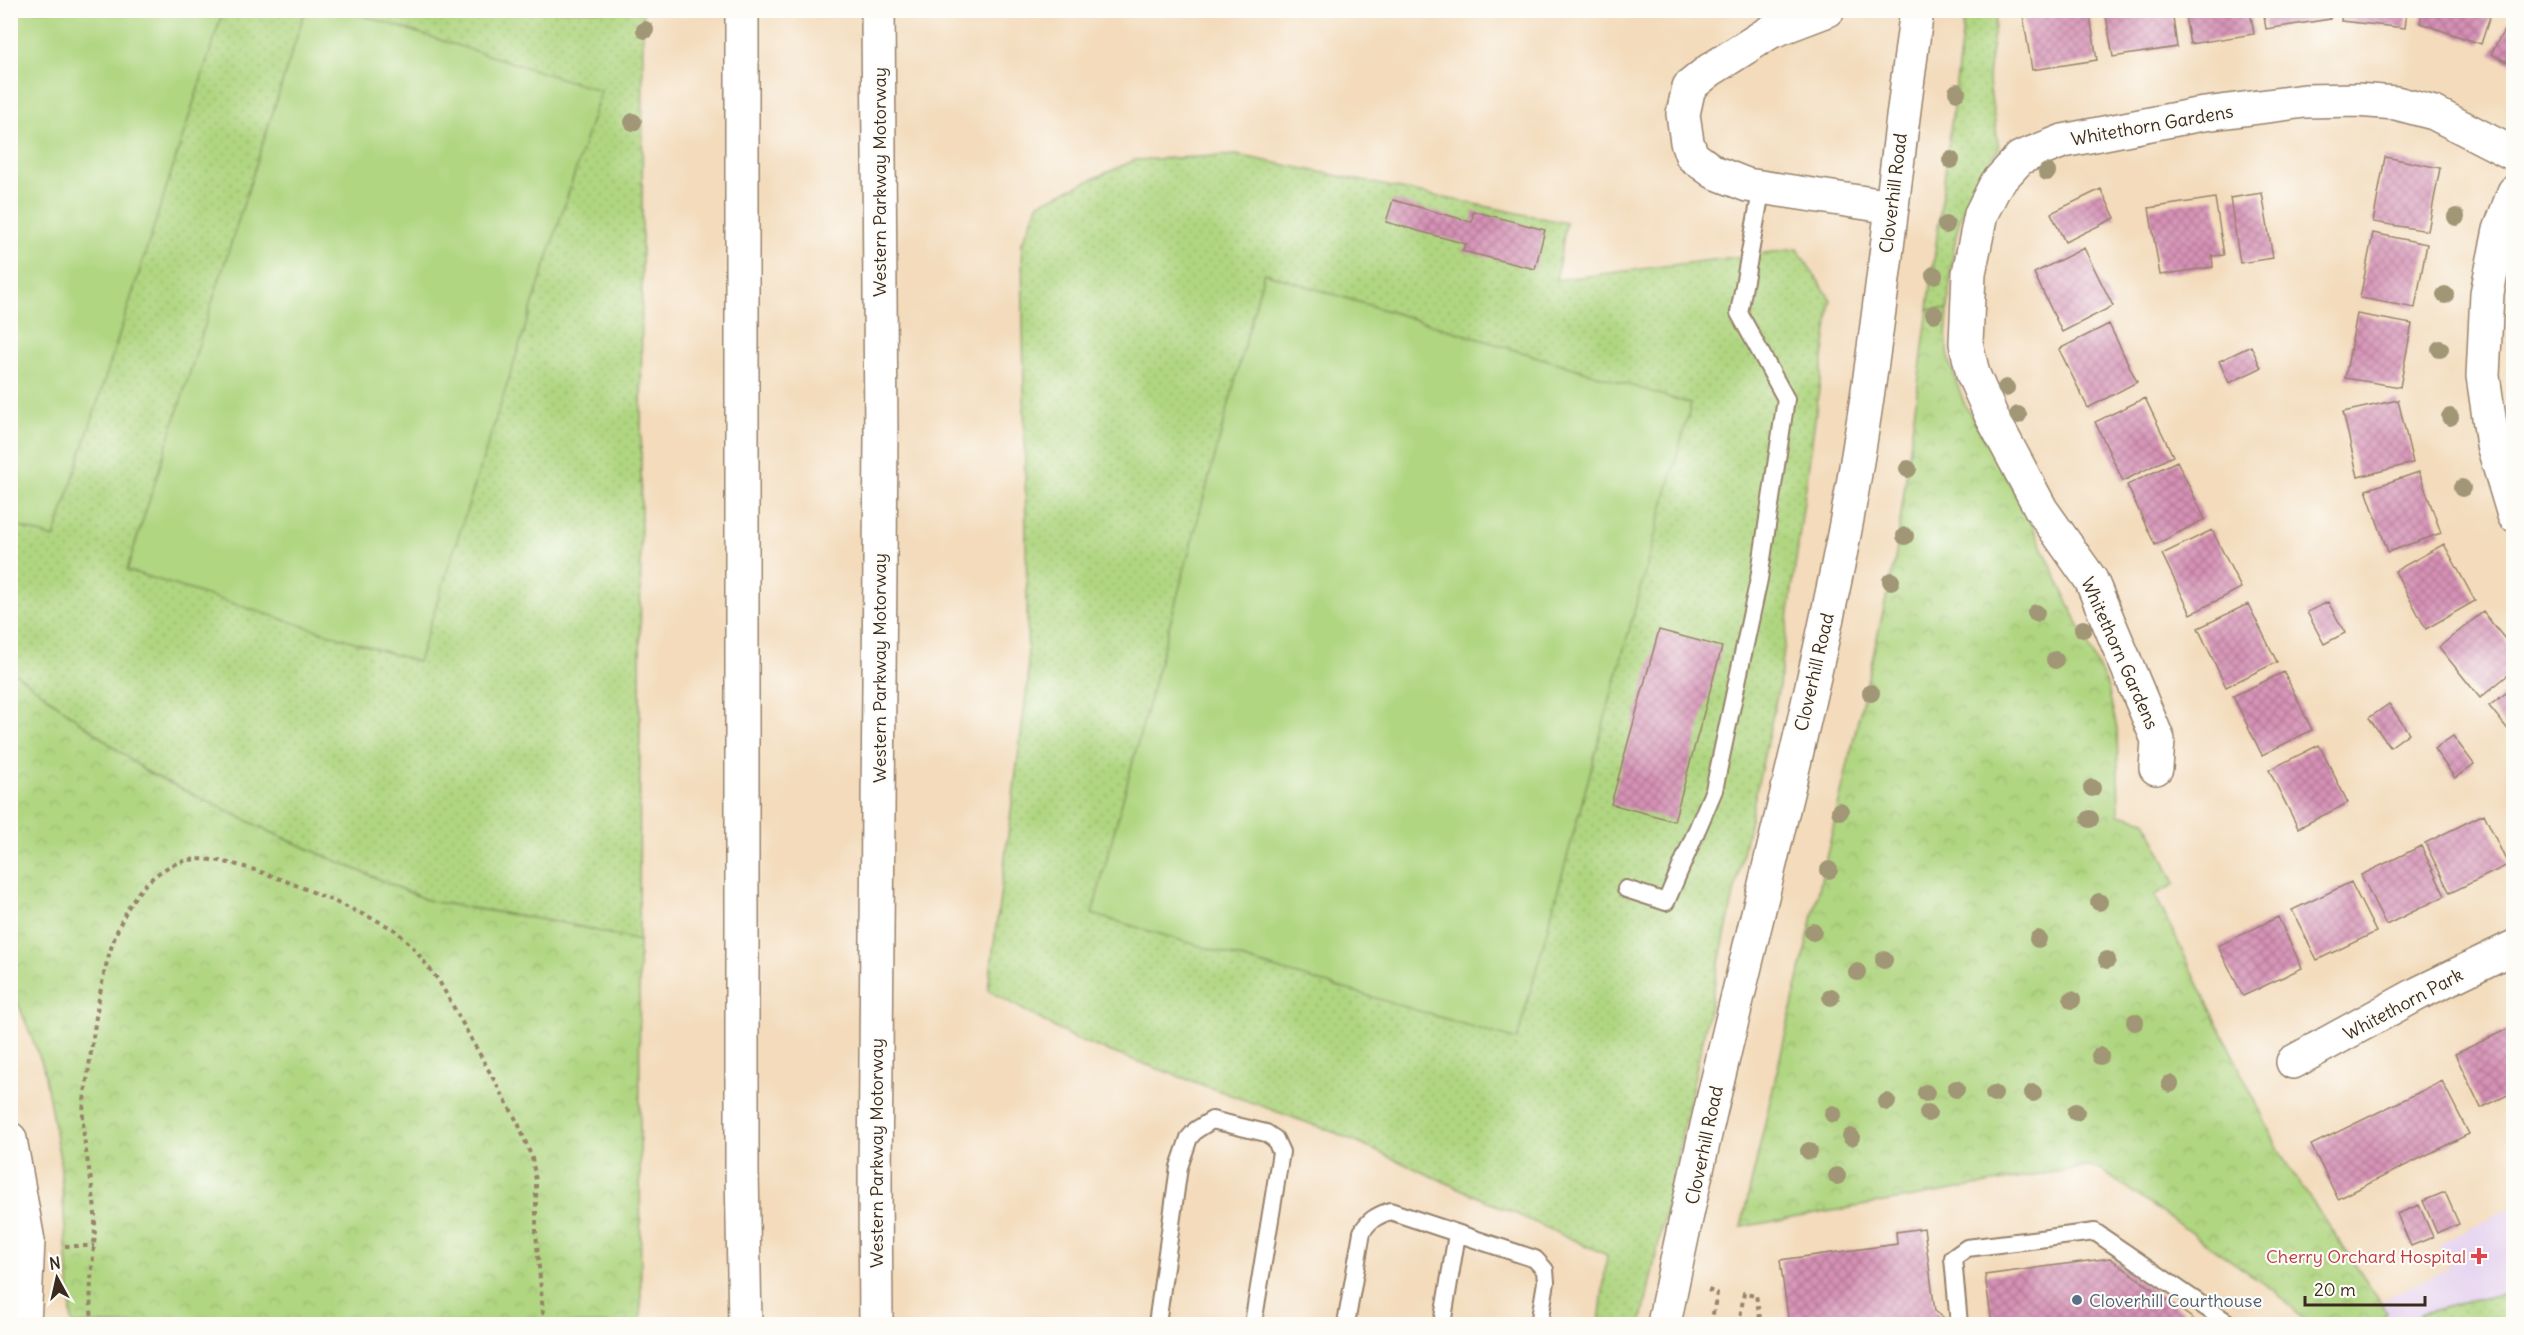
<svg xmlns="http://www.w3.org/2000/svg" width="2524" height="1335" font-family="Delius,sans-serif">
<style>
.built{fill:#e6d3f0}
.grass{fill:url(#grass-dots);stroke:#768050;stroke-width:1.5}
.park{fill:url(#park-crowns);stroke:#768050;stroke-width:1.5}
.garden{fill:#b0d681;stroke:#768050;stroke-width:1.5}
.building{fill:url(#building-cross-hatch)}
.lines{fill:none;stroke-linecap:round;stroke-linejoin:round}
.lane-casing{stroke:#97826c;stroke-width:20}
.street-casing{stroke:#97826c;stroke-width:36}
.secondary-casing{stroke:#97826c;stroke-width:36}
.highway-casing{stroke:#97826c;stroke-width:36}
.path{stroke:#97826c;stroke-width:4;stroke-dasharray:4.5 4.5;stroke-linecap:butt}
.lane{stroke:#fff;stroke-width:16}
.street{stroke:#fff;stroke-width:33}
.secondary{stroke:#fff;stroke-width:33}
.highway{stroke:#fff;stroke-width:33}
.tree{fill:#a19675}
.health-dot{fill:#e0444e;stroke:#fdfcf7;stroke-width:2}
.service-dot{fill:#5c6f8a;stroke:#fdfcf7;stroke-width:2}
.labels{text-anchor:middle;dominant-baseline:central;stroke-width:4.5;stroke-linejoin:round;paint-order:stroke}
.street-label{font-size:18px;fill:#3b2a1e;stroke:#fdfcf7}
.health-label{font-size:18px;fill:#be3a42;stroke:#fdfcf7;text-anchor:end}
.service-label{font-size:18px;fill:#4e5e75;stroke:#fdfcf7;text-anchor:start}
</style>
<defs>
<pattern id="grass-dots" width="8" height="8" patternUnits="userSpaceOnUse" patternTransform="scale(1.5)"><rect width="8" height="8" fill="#b0d681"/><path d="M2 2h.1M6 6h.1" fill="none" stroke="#98b86f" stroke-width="1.8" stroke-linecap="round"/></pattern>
<pattern id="park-crowns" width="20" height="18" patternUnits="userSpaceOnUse" patternTransform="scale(1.5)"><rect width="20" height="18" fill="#b0d681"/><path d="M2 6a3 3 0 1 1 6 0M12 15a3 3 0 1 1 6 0" fill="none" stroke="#98b86f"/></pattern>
<pattern id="building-cross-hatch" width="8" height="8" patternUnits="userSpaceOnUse" patternTransform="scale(1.5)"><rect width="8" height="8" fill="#d691b6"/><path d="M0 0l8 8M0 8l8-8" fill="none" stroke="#af7793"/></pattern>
</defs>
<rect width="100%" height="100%" fill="#fdfcf7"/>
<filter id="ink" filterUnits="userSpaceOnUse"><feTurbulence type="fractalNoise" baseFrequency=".0167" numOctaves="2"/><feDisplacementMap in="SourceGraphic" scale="12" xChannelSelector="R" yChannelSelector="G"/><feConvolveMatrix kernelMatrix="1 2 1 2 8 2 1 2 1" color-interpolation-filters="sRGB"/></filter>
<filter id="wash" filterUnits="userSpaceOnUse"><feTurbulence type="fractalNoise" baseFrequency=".008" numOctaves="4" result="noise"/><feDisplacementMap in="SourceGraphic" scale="24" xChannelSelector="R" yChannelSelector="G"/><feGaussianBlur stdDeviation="1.35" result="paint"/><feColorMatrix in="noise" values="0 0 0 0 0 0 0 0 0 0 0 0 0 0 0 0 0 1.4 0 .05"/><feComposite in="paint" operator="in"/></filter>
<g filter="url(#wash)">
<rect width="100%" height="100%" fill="#f3dbbb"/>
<!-- built -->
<path class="built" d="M2509,1208L2514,1216L2513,1324H2381L2387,1312L2380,1302L2450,1267L2439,1245Z"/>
<!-- grass -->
<path class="grass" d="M11,11H643L639,941L568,924L429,901L281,837L147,772L11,670Z
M1965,11H1997L1988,76L1999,150C1954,200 1953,246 1948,310L1928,309Z
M1237,155L1566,223L1556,280L1797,249L1831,300L1779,686L1641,1324H1599L1607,1255L1336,1133L1075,1039L988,990L1028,680L1022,243L1039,203L1135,160Z
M2513,1291V1324H2409L2422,1313Z"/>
<!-- park -->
<path class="park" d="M1928,309L1948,310L1946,336L1950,364L1964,403L2026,512L2108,688L2117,729L2119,814L2146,821L2175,884L2155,895L2284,1160L2387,1312L2381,1324H2307L2276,1292L2098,1168L2084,1167L1741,1227L1895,560Z
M11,670L147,772L281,837L429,901L568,924L639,941L641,1324H72L60,1159L43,1066L11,985Z"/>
<!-- garden -->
<path class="garden" d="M11,10L223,11L54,538L11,524Z
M305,11H349L601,91L418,662L127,570Z
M1264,273L1691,404L1517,1040L1092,914Z"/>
<g id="blocks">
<!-- building -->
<path class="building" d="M2052,10H2089L2097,60L2032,70L2023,15Z
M2105,10H2172L2177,47L2113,57Z
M2184,10H2250L2254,34L2190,44Z
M2263,10H2329L2330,19L2266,29Z
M2342,10H2407L2405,28L2341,21Z
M2423,10H2492L2481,44L2420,23Z
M2514,12V65L2491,54Z
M2385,157L2440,168L2428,231L2373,222Z
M2101,189L2115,218L2065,242L2051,213Z
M2262,193L2273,258L2240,263L2230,198Z
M2215,198L2224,255L2212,256L2213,267L2160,275L2149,208Z
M1393,200L1472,222L1473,211L1545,230L1535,269L1462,251L1466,244L1386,222Z
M2373,233L2427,244L2415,308L2360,298Z
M2084,248L2113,306L2062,332L2034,273Z
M2357,314L2412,324L2400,387L2345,378Z
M2109,324L2137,382L2088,408L2059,349Z
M2251,346L2261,368L2229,383L2219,361Z
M2145,398L2173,456L2123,481L2095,422Z
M2398,400L2413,463L2358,477L2343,412Z
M2177,461L2205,519L2155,545L2127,485Z
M2419,472L2441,533L2388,552L2366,490Z
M2212,530L2241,588L2191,614L2162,554Z
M2444,544L2475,601L2426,629L2395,571Z
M2328,602L2345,633L2324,644L2307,612Z
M2248,604L2277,662L2226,687L2198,628Z
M2483,612L2514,650V670L2480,698L2439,647Z
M1659,630L1722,647L1674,821L1611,804Z
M2284,672L2312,730L2262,755L2233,696Z
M2514,687V737L2489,706Z
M2389,704L2409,733L2390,747L2369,718Z
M2453,736L2474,764L2455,778L2434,749Z
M2319,745L2348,803L2298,828L2269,770Z
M2484,814L2508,865L2450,893L2425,843Z
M2421,846L2445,896L2386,925L2361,875Z
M2351,882L2376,932L2317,960L2292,910Z
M2278,917L2302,968L2243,996L2218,946Z
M2514,1026V1092L2481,1108L2455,1054Z
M2442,1081L2469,1134L2338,1199L2311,1145Z
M2445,1192L2459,1224L2437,1233L2423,1201Z
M2419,1205L2433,1237L2411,1246L2397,1214Z
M1924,1228L1935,1311L1948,1321L1923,1324H1789L1780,1260L1897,1244L1896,1232Z
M2110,1258L2200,1324H1992L1985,1275Z"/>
</g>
</g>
<g filter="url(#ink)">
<use href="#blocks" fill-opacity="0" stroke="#97826c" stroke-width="1.5"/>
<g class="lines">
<!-- lane casing -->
<g class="lane-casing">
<path id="lane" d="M1626,889L1666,902L1714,790L1759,579L1786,399L1739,313L1762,186
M1157,1324L1179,1167L1189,1138L1196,1130L1212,1120L1266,1133L1275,1139L1281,1152L1253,1324
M1346,1324L1362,1232C1369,1220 1376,1216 1390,1211L1535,1259L1545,1270L1546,1282L1539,1324
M1442,1324L1457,1234
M1959,1324L1953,1258L1967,1248L2095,1232L2227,1322"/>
</g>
<!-- street casing -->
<g class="street-casing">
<path id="street" d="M1828,10L1770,32L1710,70L1689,87L1683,114L1687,142L1692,156L1714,172L1747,185L1892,207
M2514,192L2500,230L2487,293L2483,376L2493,445L2514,515
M2156,768L2158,740L2091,580L2041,509L1991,415L1973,374L1966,343L1969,273L1981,214L1996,184L2020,158L2063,141L2197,115L2305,101L2356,100L2396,103L2434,113L2514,154
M2293,1062L2419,993L2514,947
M10,1139L28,1241L24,1324"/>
</g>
<!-- secondary casing -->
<g class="secondary-casing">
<path id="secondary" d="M1664,1324C1714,1071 1785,823 1837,570C1875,386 1891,197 1917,10"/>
</g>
<!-- highway casing -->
<g class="highway-casing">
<path id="highway" d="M742,10V1171L745,1324
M876,1324L875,1185L881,435L878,10"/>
</g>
<!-- path -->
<path class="path" d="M65,1246H94
M1708,1290L1717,1293L1711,1324
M93,1324C86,1289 96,1253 95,1216C94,1182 82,1148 83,1113C84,1095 88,1077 90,1059C97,1010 103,954 127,910C138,888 160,867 184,861C229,849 331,901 376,920L395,930L412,946L439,981L518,1123L532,1158L536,1181V1233L544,1324
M1739,1324L1744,1293L1756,1295L1761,1324"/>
<!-- lane -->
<use href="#lane" class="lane"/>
<!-- street -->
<use href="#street" class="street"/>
<!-- secondary -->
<use href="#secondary" class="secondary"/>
<!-- highway -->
<use href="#highway" class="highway"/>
</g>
<!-- trees -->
<g class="tree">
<circle cx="645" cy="30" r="9"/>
<circle cx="1957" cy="92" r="9"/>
<circle cx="633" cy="122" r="9"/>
<circle cx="1951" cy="160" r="9"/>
<circle cx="2047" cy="172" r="9"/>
<circle cx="2456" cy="217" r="9"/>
<circle cx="1946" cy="225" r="9"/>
<circle cx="1934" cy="275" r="9"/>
<circle cx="2445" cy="295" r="9"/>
<circle cx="1934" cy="314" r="9"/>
<circle cx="2440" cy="349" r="9"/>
<circle cx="2006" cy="388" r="9"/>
<circle cx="2018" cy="415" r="9"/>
<circle cx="2450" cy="417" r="9"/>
<circle cx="1908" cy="469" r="9"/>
<circle cx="2462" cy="488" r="9"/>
<circle cx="1905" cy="536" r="9"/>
<circle cx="1891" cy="581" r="9"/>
<circle cx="2036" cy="613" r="9"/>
<circle cx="2083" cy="629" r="9"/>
<circle cx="2055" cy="660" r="9"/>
<circle cx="1871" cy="693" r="9"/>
<circle cx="2092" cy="788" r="9"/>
<circle cx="1840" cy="811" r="9"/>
<circle cx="2090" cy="819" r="9"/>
<circle cx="1829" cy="870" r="9"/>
<circle cx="2099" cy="902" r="9"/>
<circle cx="1813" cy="932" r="9"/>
<circle cx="2038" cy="939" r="9"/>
<circle cx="1884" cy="960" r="9"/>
<circle cx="2107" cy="960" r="9"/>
<circle cx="1857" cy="972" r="9"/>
<circle cx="1831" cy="997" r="9"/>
<circle cx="2072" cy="1000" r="9"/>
<circle cx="2135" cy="1022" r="9"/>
<circle cx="2100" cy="1056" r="9"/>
<circle cx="2170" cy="1084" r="9"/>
<circle cx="1956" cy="1089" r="9"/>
<circle cx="1926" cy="1093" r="9"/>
<circle cx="2033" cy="1093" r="9"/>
<circle cx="1994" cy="1094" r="9"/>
<circle cx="1887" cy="1102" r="9"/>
<circle cx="2076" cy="1112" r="9"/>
<circle cx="1928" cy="1113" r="9"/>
<circle cx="1833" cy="1114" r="9"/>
<circle cx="1851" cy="1137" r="9"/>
<circle cx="1809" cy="1151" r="9"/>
<circle cx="1837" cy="1176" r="9"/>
</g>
</g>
<!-- markers -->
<path class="health-dot" d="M2476 1247h6v6h6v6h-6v6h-6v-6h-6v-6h6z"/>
<circle class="service-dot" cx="2077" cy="1300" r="6"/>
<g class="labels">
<!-- street labels -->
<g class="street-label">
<text transform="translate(2152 125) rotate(-10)">Whitethorn Gardens</text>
<text transform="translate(879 182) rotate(-90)">Western Parkway Motorway</text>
<text transform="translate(1893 193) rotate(-83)">Cloverhill Road</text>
<text transform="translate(2120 653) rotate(66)">Whitethorn Gardens</text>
<text transform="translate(879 668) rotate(-90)">Western Parkway Motorway</text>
<text transform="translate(1814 672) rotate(-77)">Cloverhill Road</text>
<text transform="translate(2403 1004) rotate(-28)">Whitethorn Park</text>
<text transform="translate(1704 1145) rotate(-78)">Cloverhill Road</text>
<text transform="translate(876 1153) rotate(-90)">Western Parkway Motorway</text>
</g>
<!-- health labels -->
<g class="health-label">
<text x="2466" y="1256">Cherry Orchard Hospital</text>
</g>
<!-- service labels -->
<g class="service-label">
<text x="2089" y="1300">Cloverhill Courthouse</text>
</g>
</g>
<!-- margin -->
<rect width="2524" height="1335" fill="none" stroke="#fdfcf7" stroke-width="36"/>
<!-- north arrow -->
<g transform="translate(57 1278) rotate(352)" stroke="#fdfcf7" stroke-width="4.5" paint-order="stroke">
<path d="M0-4.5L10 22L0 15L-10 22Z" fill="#3b2a1e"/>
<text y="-9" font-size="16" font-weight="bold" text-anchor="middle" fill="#3b2a1e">N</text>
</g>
<!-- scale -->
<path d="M2305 1296v9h120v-9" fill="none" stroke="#3b2a1e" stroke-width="3"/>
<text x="2314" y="1296" font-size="18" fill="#3b2a1e" stroke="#fdfcf7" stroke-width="4.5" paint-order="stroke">20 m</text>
</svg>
